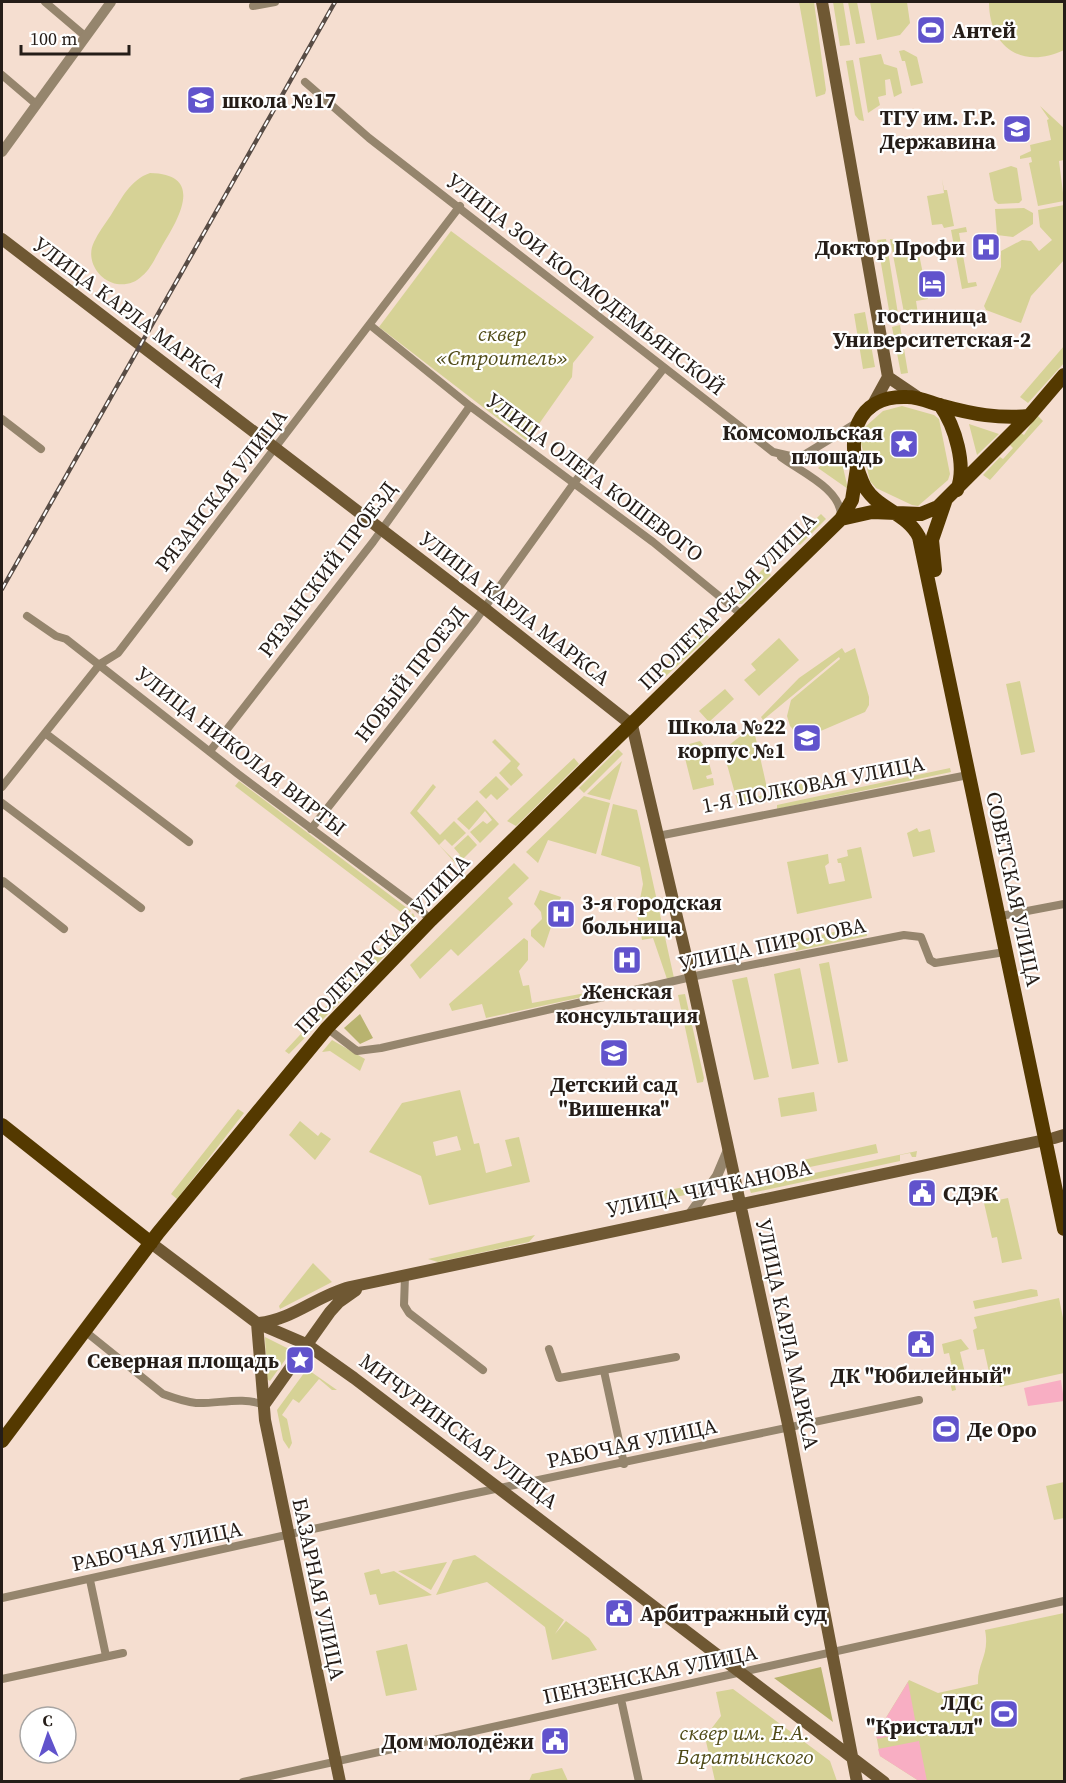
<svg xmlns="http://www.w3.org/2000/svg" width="1066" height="1783" font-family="'Source Serif 4',serif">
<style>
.green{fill:#d6d296;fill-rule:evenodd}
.forest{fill:#b8b36f}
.water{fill:#f8aec3}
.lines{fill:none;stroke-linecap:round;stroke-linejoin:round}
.minor{stroke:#95856d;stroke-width:8}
.tertiary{stroke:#95856d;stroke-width:10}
.secondary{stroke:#6f5833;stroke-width:12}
.primary{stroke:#543900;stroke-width:14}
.rail-casing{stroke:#584c45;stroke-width:4.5}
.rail{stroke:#fff;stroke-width:2;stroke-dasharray:7;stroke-linecap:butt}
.labels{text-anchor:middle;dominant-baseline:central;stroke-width:4.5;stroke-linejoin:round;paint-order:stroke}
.poi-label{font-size:21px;font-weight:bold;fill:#251d18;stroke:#fff;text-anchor:end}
.street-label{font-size:21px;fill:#251d18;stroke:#fff}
.park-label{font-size:21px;font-style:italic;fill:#4f4a16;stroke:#fff}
</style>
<rect width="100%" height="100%" fill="#f5ded0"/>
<!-- green -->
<path class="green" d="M799,2H814L826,90L825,94L816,97Z
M833,2H843L850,45L840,46Z
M848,2H857L865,43L856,44Z
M870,2H907L910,23L900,35L877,40Z
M989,2H1064V50C1022,70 989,47 989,2Z
M904,50L917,57L923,83L911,86L905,61H902L899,51Z
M881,54L884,64L897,68L902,93L894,97L890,79L885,80L886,95L878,97L880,105L868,113L859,58Z
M853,60L864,121L859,120L855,115L846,61Z
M1040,106L1064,128V165V160L1059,161L1064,201L1038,206L1029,163L1032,162L1031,157L1020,159V156L1031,151L1030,145L1051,140L1047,120L1049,119Z
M1011,166L1017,168L1022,200L1019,203L998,204L994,200L989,173Z
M150,173C206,174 178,220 162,246C156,256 151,269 142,276C135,283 127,285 117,284C99,281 85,260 94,242C98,233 105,224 111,215C122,198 130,180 150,173Z
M942,179L944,190H947L954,226L944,228L942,224L932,225L927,196L944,193L942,179L938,180Z
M1064,205V260L1031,296L1021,323L986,310L984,306L1001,267V251L1022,240L1031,241L1039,251L1052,240L1040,227L1038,210Z
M1024,208L1033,213V224L1013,237L997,235L995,209Z
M966,227L967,232L959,233L968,283L976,282L977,286L962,289L951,230Z
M451,231L594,337L573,363L572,377L527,441L379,327Z
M886,239L899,320L891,322L877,240Z
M890,239L917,244L928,299L916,301L918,314L905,318Z
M865,312L875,367L863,369L854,314Z
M900,325L908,373L901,374L892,327Z
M1064,346V363L1028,403L1020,397Z
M902,406L934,415L939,419L950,474L948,480L918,506L912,505L876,488L870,481L861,443L865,427L883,411Z
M1037,415L1043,421L990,480L983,475L1000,457L1003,459L1013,448L1010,445L1021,433L1024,435Z
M969,424L999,434L977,455Z
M839,450L848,489L818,468Z
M821,514L826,519L800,545L795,543L782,555L780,553Z
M764,568L771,575L742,604H736L732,600Z
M702,630L709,637L665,677L659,671Z
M779,638L799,660L759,696L744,680L756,670L751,664Z
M842,648L845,653L855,648L869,697V705L865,712L809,736L797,734L790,726L787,716L791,700L840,659L839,657L763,720L761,717L799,678Z
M1020,681L1035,752L1021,755L1006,684Z
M725,689L734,699L709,722L699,711Z
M753,726L767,788L757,790L758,795L754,794L755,791L749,793L751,798L768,794L770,801L739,808L723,750Z
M495,739L520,764L517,768L523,775L511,786L499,773L511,761L492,742Z
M700,741L705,747L712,774L706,776L707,779L713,778L714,785L693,790L682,746Z
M618,749L623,754L584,793L579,788Z
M574,758L579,764L516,826L507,821Z
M622,761L610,800L587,794Z
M950,768L951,772L777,809V805Z
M496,776L509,789L497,800L491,794L486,799L479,792Z
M830,778L832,788L781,799L779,789Z
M239,781L411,911L406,916L235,786Z
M433,784L436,787L417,811L440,835L454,821L466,833L452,846L445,839L439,845L454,860L460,855L454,848L468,835L477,845L457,865L410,813Z
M584,796L610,803L596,854L548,840L538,863L526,852Z
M477,800L499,824L480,843L470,832L483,821L487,824L492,820L485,811L469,830L457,819Z
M613,804L637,810L674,978L667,979L653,938L642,940L637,914L643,884L640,867L601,855Z
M917,828L919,832L930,829L935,852L913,857L907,833Z
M861,847L872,898L797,914L787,862L828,854L829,863L825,866L829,884L845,881L841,863H838L837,859L848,856L847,850Z
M514,863L529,878L508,898L513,904L458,956L451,949L420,979L410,965Z
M540,890L561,897L544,948L531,936V930L542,919L541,912L534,904Z
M413,913L417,921L415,925L289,1054L285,1051Z
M865,925L867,936L796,951L794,941Z
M524,938L528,941V960L519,971L523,986L529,985L532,1003L596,991V994L486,1018L482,1004L452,1011L449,1004Z
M829,962L848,1061L838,1063L819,964Z
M800,968L819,1064L792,1069L774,974Z
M747,977L769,1077L754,1080L732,980Z
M685,994L704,1078L703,1082L697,1083L678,995Z
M332,1040L365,1059L360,1071L330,1051L322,1052Z
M460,1090L474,1144L479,1143L486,1173L512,1166L505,1140L519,1137L530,1182L429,1205L421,1176L369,1152L402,1103ZM457,1136L461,1150L436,1156L433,1142Z
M814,1092L817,1111L781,1117L778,1098Z
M238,1109L244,1113L177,1199L171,1194Z
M300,1121L318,1136L321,1132L331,1139L315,1160L289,1135Z
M876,1144L878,1153L805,1168L803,1160Z
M917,1151L916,1157H912L910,1153L900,1155V1161L751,1193L749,1187Z
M694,1185V1193L640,1205L639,1196Z
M1008,1198L1022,1259L1002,1263L997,1237L992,1238L984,1203Z
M535,1235L529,1242L438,1262L428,1259Z
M313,1263L332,1282L280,1309L279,1306Z
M1031,1289L1037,1290L1038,1296L975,1309L973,1301Z
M1059,1298L1064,1323V1373L1000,1387L999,1385L992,1386L984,1349L977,1350L973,1330L977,1328L974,1317Z
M265,1337L289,1349L290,1353L270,1381L267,1379Z
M961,1339L969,1349L960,1352L966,1377L954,1380L956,1390L952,1391L947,1369L952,1367L949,1353L944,1354L942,1344Z
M307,1369L337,1390H332L319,1379L299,1403L293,1399L282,1415L287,1419L292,1443L289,1449L283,1440L277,1410Z
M1064,1482V1518L1054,1520L1046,1486Z
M475,1555L564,1620L555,1634L566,1621L589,1638L597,1650L552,1660L545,1627L487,1582L436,1595L453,1560Z
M447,1562L431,1590L398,1571Z
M379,1569L381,1574L394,1571L432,1595L379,1605L376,1594L370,1595L364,1573Z
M1064,1613V1781H919L880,1756L876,1734L909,1680L938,1693L978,1684C977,1663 990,1655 985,1630Z
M407,1644L417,1690L386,1696L376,1651Z
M733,1689L830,1761L837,1781H715L705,1737L721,1716L716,1692Z
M562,1768L568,1781H529L532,1774Z"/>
<!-- forest -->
<path class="forest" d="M360,1014L373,1038L360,1044L344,1028Z
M821,1667L833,1722L774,1678Z"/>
<!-- water -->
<path class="water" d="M1061,1380L1064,1401L1028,1406L1024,1388Z
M908,1682L917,1730L877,1739L876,1734Z
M919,1741L927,1781H919L880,1756L878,1749Z"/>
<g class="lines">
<!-- minor -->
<path class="minor" d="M45,2L85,36
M253,6L275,2
M2,75L36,104
M305,82L369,138L773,452L799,458L858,422
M370,325L470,406L653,542L741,614
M2,419L41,449
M781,457C801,472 841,489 841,516
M27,616L56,636L66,639L238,774L418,908L431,920
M45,733L189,842
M210,751L373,542L470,406
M2,787L100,664L118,653L460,206
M2,803L141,908
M311,829L475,621L574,483L664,368
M658,836L968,775
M2,884L3,881L64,929
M1006,915L1064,904
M327,1028L357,1051L381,1048L700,975L904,935L921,937L930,960L935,963L1005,952
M405,1276L404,1305L409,1313L483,1370
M86,1332L163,1394C174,1398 185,1402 196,1403C219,1404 242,1396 264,1405
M549,1349L559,1378L676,1357
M604,1371L624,1464
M90,1580L106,1656
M2,1598L462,1496L919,1400
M2,1679L123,1653
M621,1699L639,1782
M243,1782L1064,1601"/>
<!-- tertiary -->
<path class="tertiary" d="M2,152L111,2
M690,1214L717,1176L728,1150"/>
<!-- secondary -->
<path class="secondary" d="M822,2L888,377
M2,239L484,608L632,725L691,977L789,1429L857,1782
M888,377L919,398
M871,408L888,377
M1054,1138L1064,1135
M151,1243L257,1323L306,1344L354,1378L884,1782
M257,1323L265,1420L340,1782
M259,1323C292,1320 318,1295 350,1287L1045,1140
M264,1405L330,1312L339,1302L356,1290"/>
<!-- primary -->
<path class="primary" d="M940,405C955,426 967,466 957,490
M1029,416C999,419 972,414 943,406C931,403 920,397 907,397C855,395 844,440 862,481C873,509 906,511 919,537L1064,1229
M841,519L872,512L921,514L938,507L1029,416L1064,375
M935,570L932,540L945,502
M2,1125L151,1243
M2,1441L158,1233L327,1028L431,920L841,519L852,500L857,468"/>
<!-- rail casing -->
<g class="rail-casing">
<path id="rail" d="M2,589L335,2"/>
</g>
<!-- rail -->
<use href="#rail" class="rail"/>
</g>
<!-- icons -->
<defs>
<g id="stadium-square" transform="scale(1.5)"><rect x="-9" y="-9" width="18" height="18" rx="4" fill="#6153cc" stroke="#fff"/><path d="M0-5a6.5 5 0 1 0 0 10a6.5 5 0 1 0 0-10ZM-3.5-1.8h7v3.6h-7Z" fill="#fff"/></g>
<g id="school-square" transform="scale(1.5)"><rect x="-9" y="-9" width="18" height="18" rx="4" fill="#6153cc" stroke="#fff"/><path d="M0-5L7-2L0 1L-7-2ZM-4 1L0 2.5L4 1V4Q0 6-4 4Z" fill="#fff"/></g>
<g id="university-square" transform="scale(1.5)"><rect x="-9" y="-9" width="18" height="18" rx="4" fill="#6153cc" stroke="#fff"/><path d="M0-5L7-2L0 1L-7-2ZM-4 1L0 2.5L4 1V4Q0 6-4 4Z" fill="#fff"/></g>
<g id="hospital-square" transform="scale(1.5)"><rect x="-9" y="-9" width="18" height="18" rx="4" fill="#6153cc" stroke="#fff"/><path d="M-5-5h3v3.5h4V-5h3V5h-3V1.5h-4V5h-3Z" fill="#fff"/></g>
<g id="hotel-square" transform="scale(1.5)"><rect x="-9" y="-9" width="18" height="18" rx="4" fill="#6153cc" stroke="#fff"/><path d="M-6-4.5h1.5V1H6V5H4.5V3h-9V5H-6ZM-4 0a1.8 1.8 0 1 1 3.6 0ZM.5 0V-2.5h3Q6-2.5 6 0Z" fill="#fff"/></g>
<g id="sight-square" transform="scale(1.5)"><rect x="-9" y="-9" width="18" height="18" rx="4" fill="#6153cc" stroke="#fff"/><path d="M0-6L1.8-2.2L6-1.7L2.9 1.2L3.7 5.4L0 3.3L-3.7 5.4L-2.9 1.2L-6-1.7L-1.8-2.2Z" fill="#fff"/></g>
<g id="civic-square" transform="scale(1.5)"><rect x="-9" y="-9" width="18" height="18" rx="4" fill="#6153cc" stroke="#fff"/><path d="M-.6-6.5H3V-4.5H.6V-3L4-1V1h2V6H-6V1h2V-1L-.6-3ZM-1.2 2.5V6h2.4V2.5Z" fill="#fff"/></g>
</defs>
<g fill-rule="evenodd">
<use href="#stadium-square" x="931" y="30"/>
<use href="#school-square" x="201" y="100"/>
<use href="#university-square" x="1017" y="129"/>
<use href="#hospital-square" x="986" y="247"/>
<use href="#hotel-square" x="932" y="284"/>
<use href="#sight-square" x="904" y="444"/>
<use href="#school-square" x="807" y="738"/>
<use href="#hospital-square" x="561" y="914"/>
<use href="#hospital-square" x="627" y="960"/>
<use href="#school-square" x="614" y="1053"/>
<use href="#civic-square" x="922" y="1193"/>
<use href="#civic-square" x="921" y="1344"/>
<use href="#sight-square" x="300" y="1360"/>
<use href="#stadium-square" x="946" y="1429"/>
<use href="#civic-square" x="619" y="1613"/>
<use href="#stadium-square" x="1004" y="1714"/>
<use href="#civic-square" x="555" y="1741"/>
</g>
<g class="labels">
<!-- poi labels -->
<g class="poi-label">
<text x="952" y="30" text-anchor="start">Антей</text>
<text x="222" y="100" text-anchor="start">школа №17</text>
<text x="996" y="117">ТГУ им. Г.Р.<tspan x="996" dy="24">Державина</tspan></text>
<text x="965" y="247">Доктор Профи</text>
<text x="932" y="315" text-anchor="middle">гостиница<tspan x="932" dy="24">Университетская-2</tspan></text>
<text x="883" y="432">Комсомольская<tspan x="883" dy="24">площадь</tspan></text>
<text x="786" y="726">Школа №22<tspan x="786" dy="24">корпус №1</tspan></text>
<text x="582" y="902" text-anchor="start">3-я городская<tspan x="582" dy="24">больница</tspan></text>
<text x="627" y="991" text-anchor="middle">Женская<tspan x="627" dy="24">консультация</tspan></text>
<text x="614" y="1084" text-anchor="middle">Детский сад<tspan x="614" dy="24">"Вишенка"</tspan></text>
<text x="943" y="1193" text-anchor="start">СДЭК</text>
<text x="279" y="1360">Северная площадь</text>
<text x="921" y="1375" text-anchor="middle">ДК "Юбилейный"</text>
<text x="967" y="1429" text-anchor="start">Де Оро</text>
<text x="640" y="1613" text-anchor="start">Арбитражный суд</text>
<text x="983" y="1702">ЛДС<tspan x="983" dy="24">"Кристалл"</tspan></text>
<text x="534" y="1741">Дом молодёжи</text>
</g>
<!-- street labels -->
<g class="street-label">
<text transform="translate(586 284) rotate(38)">УЛИЦА ЗОИ КОСМОДЕМЬЯНСКОЙ</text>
<text transform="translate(130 312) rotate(37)">УЛИЦА КАРЛА МАРКСА</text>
<text transform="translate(595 477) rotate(37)">УЛИЦА ОЛЕГА КОШЕВОГО</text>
<text transform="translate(221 490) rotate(-52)">РЯЗАНСКАЯ УЛИЦА</text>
<text transform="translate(327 569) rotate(-53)">РЯЗАНСКИЙ ПРОЕЗД</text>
<text transform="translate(727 601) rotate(-45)">ПРОЛЕТАРСКАЯ УЛИЦА</text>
<text transform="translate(515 608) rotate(38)">УЛИЦА КАРЛА МАРКСА</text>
<text transform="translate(410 674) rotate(-52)">НОВЫЙ ПРОЕЗД</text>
<text transform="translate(241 751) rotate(38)">УЛИЦА НИКОЛАЯ ВИРТЫ</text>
<text transform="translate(813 784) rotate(-11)">1-Я ПОЛКОВАЯ УЛИЦА</text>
<text transform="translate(1014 889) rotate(78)">СОВЕТСКАЯ УЛИЦА</text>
<text transform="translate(382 944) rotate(-46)">ПРОЛЕТАРСКАЯ УЛИЦА</text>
<text transform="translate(772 944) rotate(-12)">УЛИЦА ПИРОГОВА</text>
<text transform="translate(709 1188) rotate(-12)">УЛИЦА ЧИЧКАНОВА</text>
<text transform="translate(788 1334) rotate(78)">УЛИЦА КАРЛА МАРКСА</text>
<text transform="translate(459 1431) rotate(37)">МИЧУРИНСКАЯ УЛИЦА</text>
<text transform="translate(632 1443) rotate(-12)">РАБОЧАЯ УЛИЦА</text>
<text transform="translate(157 1546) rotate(-12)">РАБОЧАЯ УЛИЦА</text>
<text transform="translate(319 1589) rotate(78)">БАЗАРНАЯ УЛИЦА</text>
<text transform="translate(650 1674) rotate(-12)">ПЕНЗЕНСКАЯ УЛИЦА</text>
</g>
<!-- park labels -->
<g class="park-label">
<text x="502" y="333">сквер<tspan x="502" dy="24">«Строитель»</tspan></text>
<text x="745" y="1732">сквер им. Е.А.<tspan x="745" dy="24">Баратынского</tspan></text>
</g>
</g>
<!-- border -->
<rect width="1066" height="1783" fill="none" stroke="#251d18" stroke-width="6"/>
<!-- north arrow -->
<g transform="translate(48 1735) rotate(358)"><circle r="28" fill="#ffffff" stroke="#a8a5a3" stroke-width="1.5"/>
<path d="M0-4.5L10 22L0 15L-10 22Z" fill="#6153cc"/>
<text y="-9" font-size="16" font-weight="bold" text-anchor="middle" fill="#251d18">С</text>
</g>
<!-- scale -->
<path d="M21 45v9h108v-9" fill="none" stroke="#251d18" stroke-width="3"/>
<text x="30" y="45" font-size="18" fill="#251d18" stroke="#ffffff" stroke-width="4.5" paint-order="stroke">100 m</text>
</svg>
